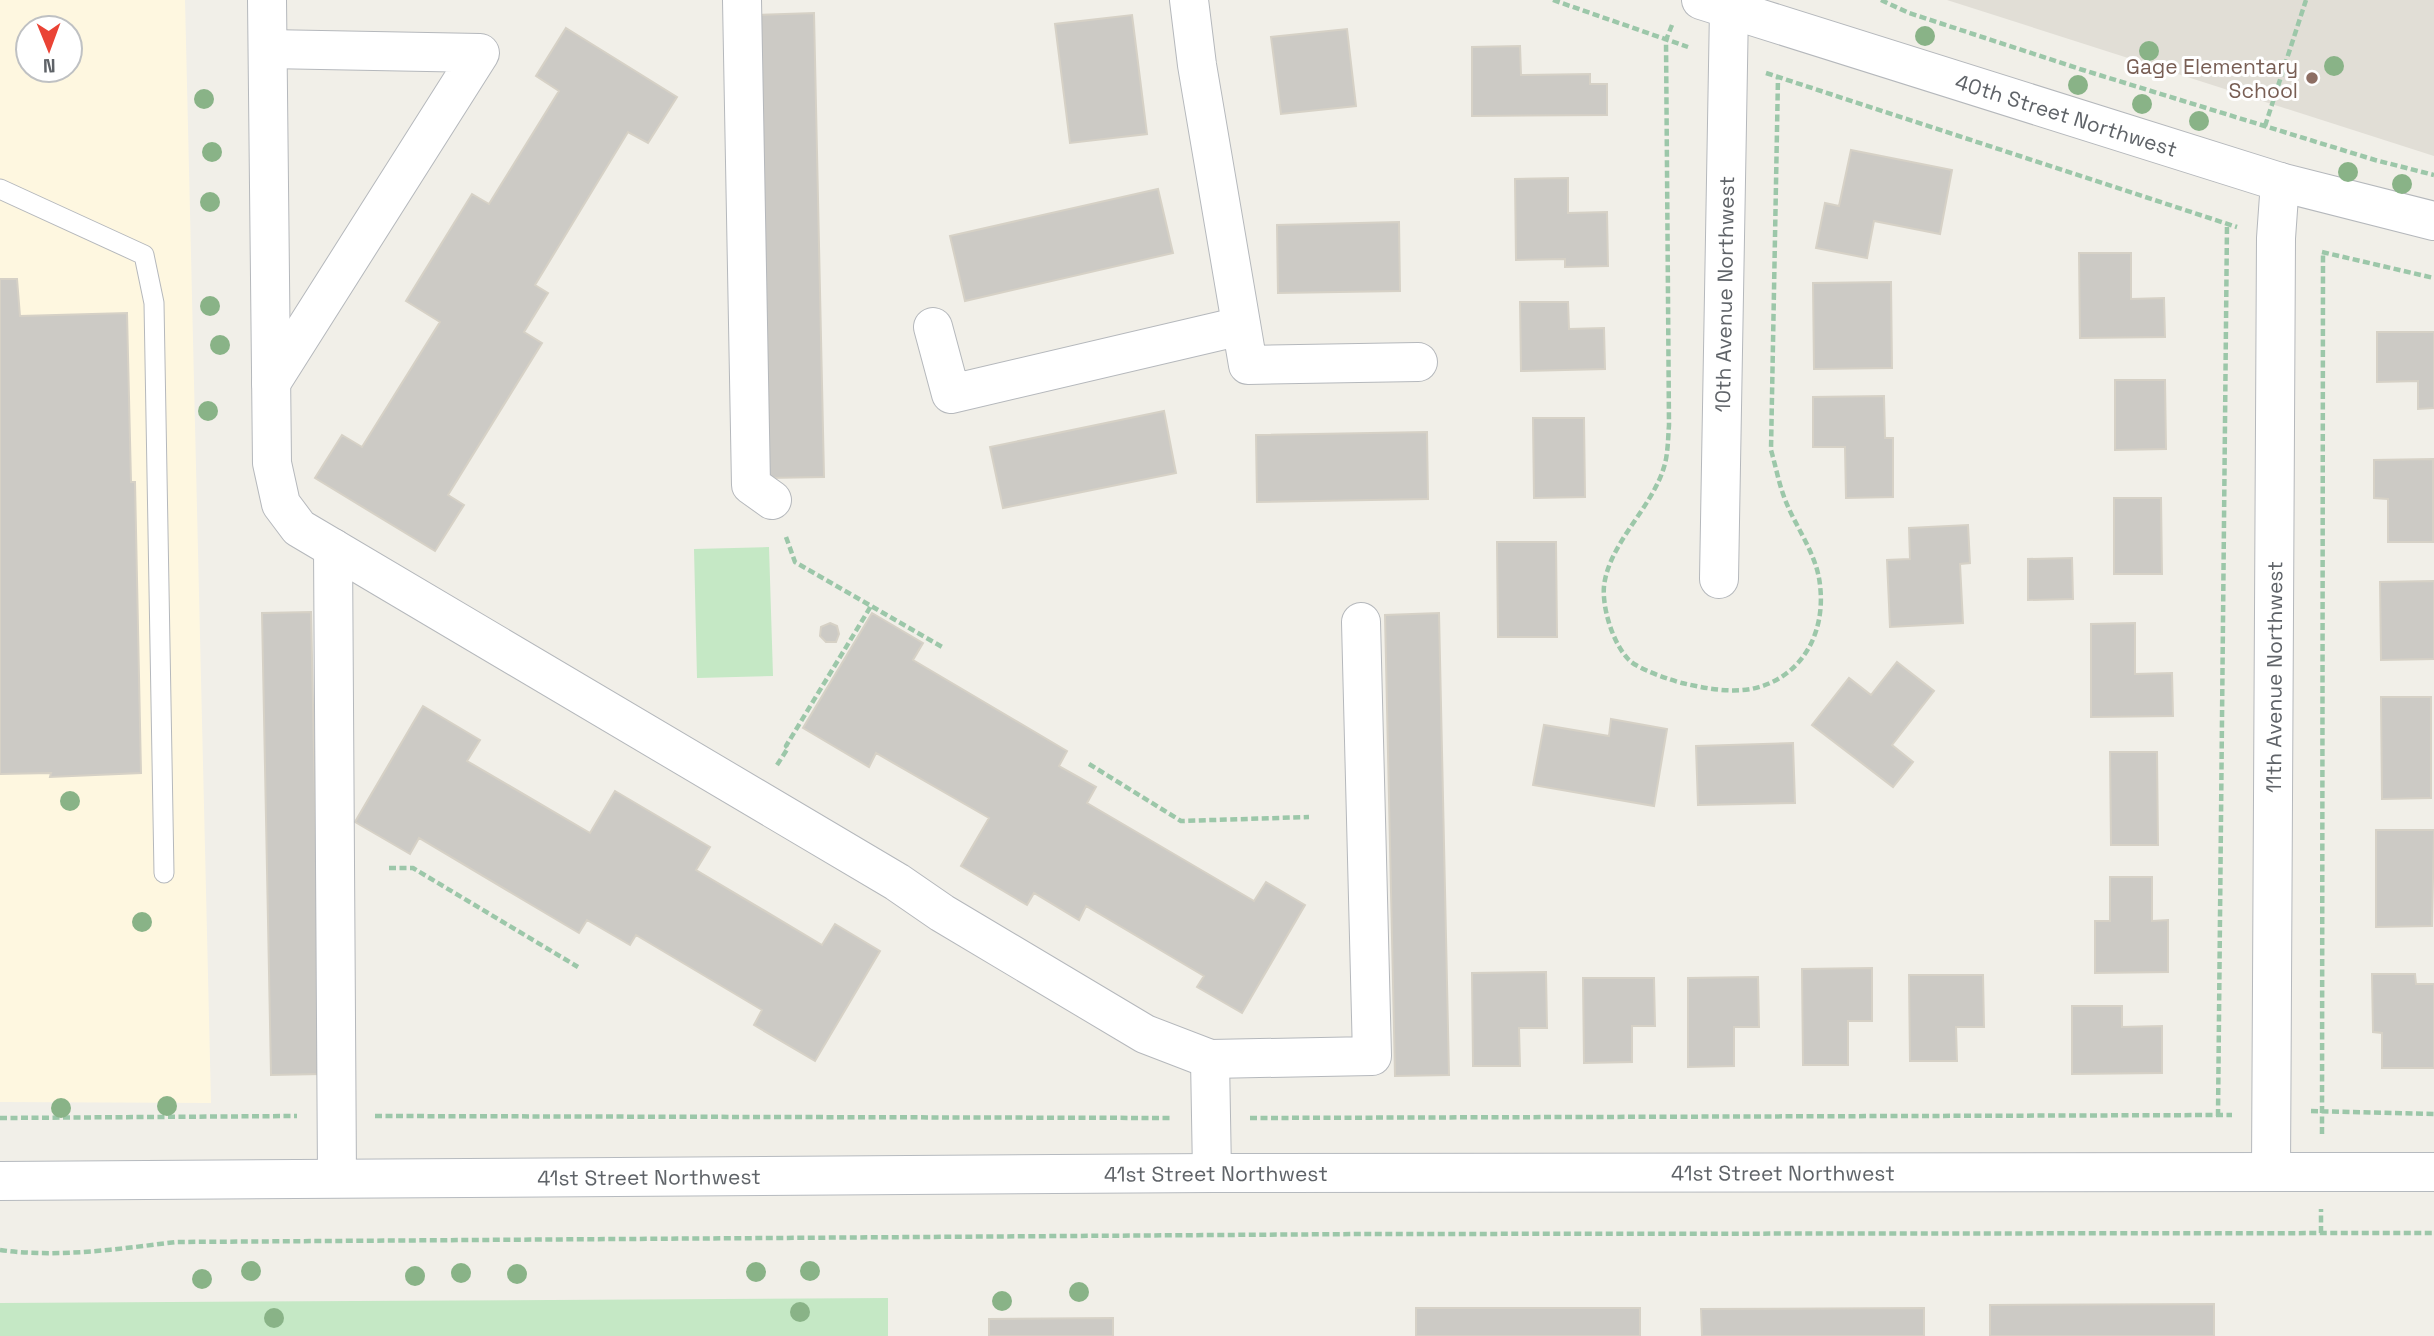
<svg xmlns="http://www.w3.org/2000/svg" width="2434" height="1336" font-family="'Space Grotesk',sans-serif">
<style>
.commercial{fill:#fef7e0;fill-rule:evenodd}
.education{fill:#e1ded6}
.green{fill:#c5e8c5}
.building{fill:#cccac5;stroke:#d6d1c6;stroke-width:2}
.lines{fill:none;stroke-linecap:round;stroke-linejoin:round}
.service-casing{stroke:#b5b8bc;stroke-width:21}
.minor-casing{stroke:#b5b8bc;stroke-width:40}
.secondary-casing{stroke:#b6babf;stroke-width:40}
.path{stroke:#9cc7a9;stroke-width:4.5;stroke-dasharray:7 3.5;stroke-linecap:butt}
.service{stroke:#fff;stroke-width:19}
.minor{stroke:#fff;stroke-width:38}
.secondary{stroke:#fff;stroke-width:38}
.tree{fill:#89b387}
.education-dot{fill:#8d6e63;stroke:#fff;stroke-width:2.5}
.labels{text-anchor:middle;dominant-baseline:central;stroke-width:6;stroke-linejoin:round;paint-order:stroke}
.education-label{font-size:21px;fill:#785e54;stroke:#fff;text-anchor:end}
.street-label{font-size:21px;fill:#5f6368;stroke:#fff}
</style>
<rect width="100%" height="100%" fill="#f1efe8"/>
<!-- commercial -->
<path class="commercial" d="M0,0H185L211,1103L0,1102ZM28,28H70V70H28Z"/>
<!-- education -->
<path class="education" d="M1947,0H2434V156Z"/>
<!-- green -->
<path class="green" d="M769,547L773,676L697,678L694,549Z
M888,1298V1336H0V1303Z"/>
<!-- building -->
<path class="building" d="M814,13L824,477L768,478L758,15Z
M1132,15L1147,134L1070,143L1055,24Z
M566,28L677,97L648,143L628,132L535,285L548,293L524,332L542,343L448,495L464,505L435,551L315,478L342,435L362,447L440,322L406,301L472,194L489,204L559,91L536,76Z
M1347,29L1356,106L1281,114L1271,37Z
M1520,46L1521,75L1590,74V84H1607V115L1472,116V47Z
M1851,150L1952,170L1940,234L1874,221L1867,258L1816,248L1825,203L1839,206Z
M1568,178V213L1607,212L1608,266L1565,267V259L1516,260L1515,179Z
M1158,189L1173,253L965,301L950,236Z
M1399,222L1400,291L1278,293L1277,225Z
M2079,253H2131V299L2164,298L2165,337L2080,338Z
M0,279H17L20,316L127,313L131,482H135L141,773L50,777L51,773L0,774Z
M1891,282L1892,368L1814,369L1813,283Z
M1520,302H1568L1569,329L1604,328L1605,369L1521,371Z
M2377,332H2434V408L2418,409V381L2377,382Z
M2115,380H2165L2166,449L2115,450Z
M1884,396L1885,438H1893V497L1846,498L1845,447H1813V397Z
M1164,411L1176,473L1003,508L990,447Z
M1533,418H1584L1585,497L1534,498Z
M1427,432L1428,499L1257,502L1256,435Z
M2433,459V542H2388V499L2374,498V460Z
M2114,498H2161L2162,574H2114Z
M1968,525L1970,563L1960,564L1963,623L1890,627L1887,560L1910,559L1909,528Z
M1497,542H1556L1557,637H1498Z
M2072,558L2073,599L2028,600V559Z
M2434,581V659L2381,660L2380,582Z
M311,612L321,1074L271,1075L262,613Z
M872,613L923,643L913,660L1067,751L1059,766L1096,787L1087,803L1254,901L1266,882L1305,905L1242,1013L1197,987L1204,976L1086,906L1079,920L1034,893L1027,905L961,866L989,818L876,753L869,767L803,728Z
M1439,613L1449,1075L1395,1076L1385,615Z
M830,623L837,626L839,634L836,642H826L820,636L821,627Z
M2135,623V674L2172,673L2173,716L2091,717V624Z
M1897,662L1934,691L1892,745L1913,762L1893,787L1812,725L1849,678L1871,695Z
M2381,697H2431V798L2382,799Z
M423,706L480,740L467,761L590,833L615,791L710,847L696,870L822,945L835,924L880,951L815,1061L754,1025L762,1010L636,935L630,945L587,920L579,933L419,838L410,854L355,822Z
M1611,719L1667,729L1654,806L1533,785L1544,725L1609,736Z
M1793,743L1795,803L1698,805L1696,746Z
M2110,752H2157L2158,845H2111Z
M2376,830H2434L2432,926L2376,927Z
M2110,877H2152V921L2168,920V972L2095,973V921H2110Z
M1872,968V1021H1848V1065H1803L1802,969Z
M1546,972L1547,1028H1519L1520,1066H1473L1472,973Z
M2372,974H2415L2416,984H2434V1068H2382V1033L2373,1032Z
M1909,975H1983L1984,1027H1956L1957,1061H1910Z
M1758,977L1759,1027H1734V1066L1688,1067V978Z
M1583,978H1654L1655,1026H1632V1062L1584,1063Z
M2072,1006H2122V1027L2162,1026V1073L2072,1074Z
M2214,1304V1336H1990V1305Z
M1416,1308H1640V1336H1416Z
M1924,1308V1336H1702L1701,1309Z
M1113,1318V1336H989V1319Z"/>
<g class="lines">
<!-- service casing -->
<g class="service-casing">
<path id="service" d="M0,189L144,255L154,303L164,873"/>
</g>
<!-- minor casing -->
<g class="minor-casing">
<g id="minor">
<path d="M267,0L272,463L281,504L299,528L897,882L942,913L1145,1034L1210,1059L1372,1056L1361,622"/>
<path d="M742,0L751,485L772,500"/>
<path d="M1189,0L1197,65L1248,365L1418,362"/>
<path id="s1" d="M1701,0L2280,182L2434,221"/>
<path d="M268,49L480,53L271,383"/>
<path d="M933,327L951,394L1241,326"/>
<path d="M333,548L337,1178"/>
<path id="s2" d="M1719,579L1729,9"/>
<path d="M1210,1059L1212,1173"/>
<path id="s3" d="M2271,1172L2276,238L2280,182"/>
</g>
</g>
<!-- secondary casing -->
<g class="secondary-casing">
<g id="secondary">
<path id="s4" d="M0,1181L1212,1173L2434,1172"/>
</g>
</g>
<!-- path -->
<path class="path" d="M1553,0L1688,47
M1881,0L1909,13L2083,70L2375,160L2434,175
M1672,25L1666,40L1669,425C1668,438 1668,455 1664,467C1652,508 1609,543 1604,586C1602,608 1613,644 1629,660C1638,669 1670,680 1682,683C1704,688 1729,693 1751,689C1801,679 1826,634 1820,585C1817,555 1797,529 1786,502C1779,485 1776,467 1771,450L1778,77
M1766,73L2237,227
M2265,126L2306,0
M2322,252L2434,278
M786,537L795,562L944,648
M1089,764L1181,821L1309,817
M777,765L788,748L786,746L871,606
M389,868H413L578,967
M2311,1111L2434,1114
M375,1116L1172,1118
M2218,1116L2227,225
M0,1118L297,1116
M1250,1118L2232,1115
M2322,1134L2323,253
M2321,1233V1209
M0,1250C58,1258 118,1249 176,1242L1365,1234L2434,1233"/>
<!-- service -->
<use href="#service" class="service"/>
<!-- minor -->
<use href="#minor" class="minor"/>
<!-- secondary -->
<use href="#secondary" class="secondary"/>
</g>
<!-- trees -->
<g class="tree">
<circle cx="1925" cy="36" r="10"/>
<circle cx="2149" cy="51" r="10"/>
<circle cx="2334" cy="66" r="10"/>
<circle cx="2078" cy="85" r="10"/>
<circle cx="204" cy="99" r="10"/>
<circle cx="2142" cy="104" r="10"/>
<circle cx="2199" cy="121" r="10"/>
<circle cx="212" cy="152" r="10"/>
<circle cx="2348" cy="172" r="10"/>
<circle cx="2402" cy="184" r="10"/>
<circle cx="210" cy="202" r="10"/>
<circle cx="210" cy="306" r="10"/>
<circle cx="220" cy="345" r="10"/>
<circle cx="208" cy="411" r="10"/>
<circle cx="70" cy="801" r="10"/>
<circle cx="142" cy="922" r="10"/>
<circle cx="167" cy="1106" r="10"/>
<circle cx="61" cy="1108" r="10"/>
<circle cx="251" cy="1271" r="10"/>
<circle cx="810" cy="1271" r="10"/>
<circle cx="756" cy="1272" r="10"/>
<circle cx="461" cy="1273" r="10"/>
<circle cx="517" cy="1274" r="10"/>
<circle cx="415" cy="1276" r="10"/>
<circle cx="202" cy="1279" r="10"/>
<circle cx="1079" cy="1292" r="10"/>
<circle cx="1002" cy="1301" r="10"/>
<circle cx="800" cy="1312" r="10"/>
<circle cx="274" cy="1318" r="10"/>
</g>
<!-- markers -->
<circle class="education-dot" cx="2312" cy="78" r="7"/>
<g class="labels">
<!-- education labels -->
<g class="education-label">
<text x="2298" y="66">Gage Elementary<tspan x="2298" dy="24">School</tspan></text>
</g>
<!-- street labels -->
<g class="street-label">
<text stroke="none"><textPath href="#s1" startOffset="383">40th Street Northwest</textPath></text>
<text stroke="none"><textPath href="#s2" startOffset="285">10th Avenue Northwest</textPath></text>
<text stroke="none"><textPath href="#s3" startOffset="495">11th Avenue Northwest</textPath></text>
<text stroke="none"><textPath href="#s4" startOffset="1783">41st Street Northwest</textPath></text>
<text stroke="none"><textPath href="#s4" startOffset="1216">41st Street Northwest</textPath></text>
<text stroke="none"><textPath href="#s4" startOffset="649">41st Street Northwest</textPath></text>
</g>
</g>
<!-- north arrow -->
<g transform="translate(49 49) rotate(179)"><circle r="33" fill="#ffffff" stroke="#bfc1c3" stroke-width="2"/>
<path d="M0-5L12 26L0 18L-12 26Z" fill="#ea4335"/>
<text y="-10" font-size="19" font-weight="bold" text-anchor="middle" fill="#5f6368">N</text>
</g>
</svg>
